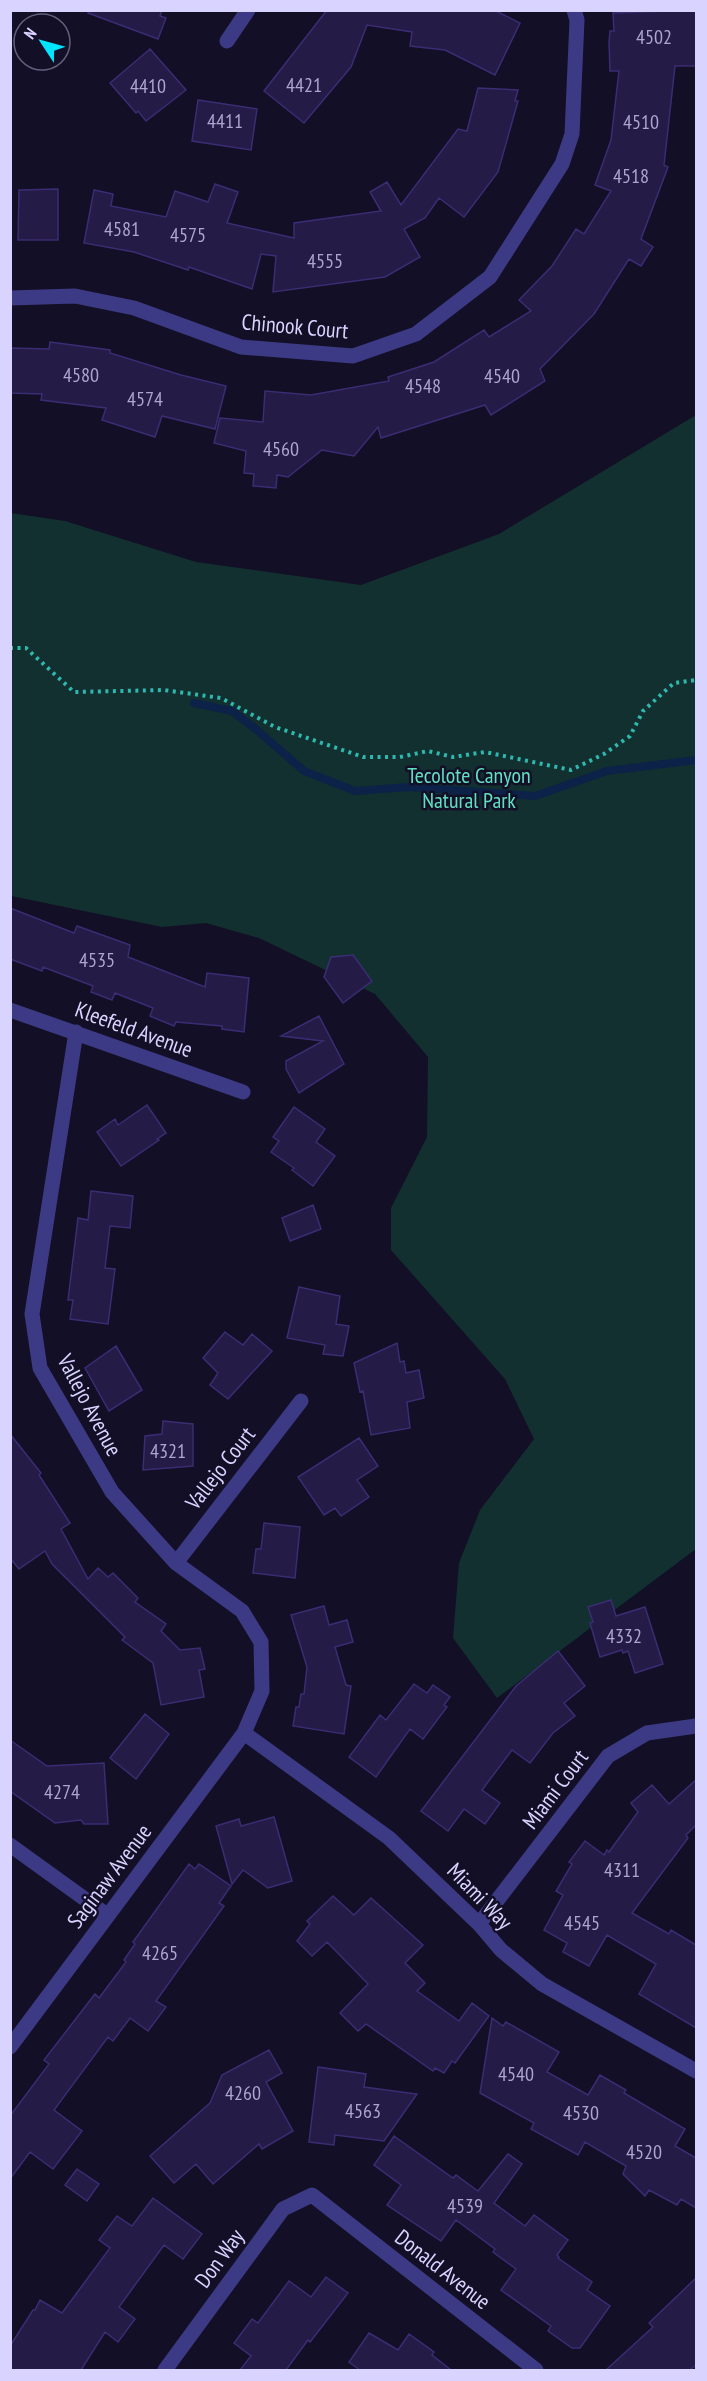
<svg xmlns="http://www.w3.org/2000/svg" width="707" height="2381" font-family="'PT Sans Narrow',sans-serif">
<style>
.green{fill:#12302f}
.lines{fill:none;stroke-linecap:round;stroke-linejoin:round}
.stream{stroke:#0c2248;stroke-width:8}
.building{fill:#241b47;stroke:#3b2d73;stroke-width:1.5}
.path{stroke:#2fb8b0;stroke-width:4;stroke-dasharray:3 4.5;stroke-linecap:butt}
.minor{stroke:#3d3a85;stroke-width:15}
.labels{text-anchor:middle;dominant-baseline:central;stroke-width:5;stroke-linejoin:round;paint-order:stroke}
.number-label{font-size:20px;fill:#aca6d1}
.street-label{font-size:22px;fill:#d9d4ff;stroke:#130f26}
.park-label{font-size:22px;fill:#5fe0c0;stroke:#130f26}
</style>
<rect width="100%" height="100%" fill="#130f26"/>
<!-- green -->
<path class="green" d="M696,415V1549L497,1698L453,1638L459,1563L480,1510L534,1439L505,1379L391,1250V1208L427,1137L428,1057L375,994L259,938L206,923L162,927L11,896V513L65,521L196,562L361,585L499,534Z"/>
<g class="lines">
<!-- stream -->
<path class="stream" d="M194,703L232,711L257,730L304,771L355,791L409,787L535,796L607,771L696,760"/>
</g>
<!-- building -->
<path class="building" d="M89,10H162L160,16L166,18L158,39L88,13Z
M327,10H494L520,23L495,75L445,50L410,46L412,32L367,25L351,67L304,123L264,91Z
M696,10V66H675L664,165L668,167L641,239L653,247L641,266L629,259L594,314L540,369L545,381L491,415L485,405L381,438L378,427L354,456L322,450L288,477L277,475L276,488L253,486L254,474L244,473L246,451L214,443L220,418L263,422L265,391L311,395L389,381L388,377L434,362L484,330L489,337L531,311L519,300L552,266L576,229L584,234L611,191L595,185L611,140L619,71H610L609,42L610,31H614L613,13Z
M150,49L186,90L146,121L138,111L136,113L110,83Z
M478,88L518,90L515,101H518L498,172L464,217L439,198L425,218L404,229L420,257L385,277L273,292L276,256L261,254L252,289L189,267L188,270L134,252L84,243L94,190L113,194L111,206L166,217L175,191L208,202L215,184L238,192L227,223L294,238V223L381,211L370,192L387,182L401,205L458,129L467,131Z
M198,100L257,109L251,150L192,141Z
M58,189V240H18L19,190Z
M50,342L110,350V353L181,375L226,386L215,429L162,416L155,437L102,420L106,408L41,400L42,394L10,393V348L49,349Z
M10,908L74,933L77,926L130,945L128,957L205,987L207,973L249,978L244,1032L222,1029V1026L176,1022L174,1026L150,1016L153,1008L115,993L112,1000L91,992L93,986L43,967L42,971L10,959Z
M353,955L372,981L343,1003L324,977L331,957Z
M319,1016L344,1064L299,1093L286,1069V1061L323,1041L281,1036Z
M147,1105L166,1133L157,1139L159,1140L121,1166L97,1132L115,1119L118,1125Z
M294,1107L325,1129L316,1142L335,1156L313,1186L292,1170L294,1168L271,1152L279,1141L273,1137Z
M91,1191L133,1196L130,1228L110,1226L105,1268L115,1269L108,1324L70,1319L73,1300H68L78,1218L88,1220Z
M313,1205L321,1229L290,1241L282,1218Z
M299,1287L340,1296L336,1324L349,1326L343,1356L323,1354L325,1345L287,1338Z
M225,1332L243,1345L252,1334L272,1351L228,1399L210,1385L218,1373L203,1358Z
M397,1343L400,1362L404,1361L406,1373L419,1370L424,1398L407,1402L410,1428L371,1435L363,1391L360,1392L354,1363Z
M116,1346L142,1390L109,1411L85,1368Z
M163,1421L193,1424V1466L143,1470L145,1436L162,1434Z
M10,1434L41,1473L39,1475L70,1523L61,1529L88,1579L98,1568L108,1577L113,1573L138,1598L135,1602L166,1624L161,1631L180,1650L200,1648L205,1669L199,1670L204,1697L161,1705L153,1663L122,1640L125,1637L52,1564L45,1551L19,1569L10,1558Z
M359,1438L378,1466L357,1480L369,1497L341,1516L335,1508L324,1515L298,1477Z
M264,1523L300,1527L295,1578L253,1573L256,1549H261Z
M611,1600L616,1616L645,1607L663,1664L635,1673L628,1651L623,1653L622,1650L600,1657L590,1623L593,1622L588,1607Z
M324,1606L329,1625L347,1620L353,1642L335,1647L346,1685L351,1686L344,1734L293,1726L296,1707H299L301,1694H304L307,1667L291,1615Z
M558,1651L585,1686L564,1703L575,1716L553,1733L530,1763L512,1750L482,1790L500,1803L485,1824L464,1809L448,1831L421,1811L516,1686Z
M414,1684L427,1693L433,1685L450,1697L444,1705L447,1707L423,1739L410,1729L376,1777L349,1757L380,1715L386,1720Z
M145,1714L169,1734L136,1779L110,1758Z
M10,1740L47,1766L104,1763L108,1824H84L81,1820L55,1823L10,1791Z
M696,1780V1825L686,1835L688,1838L632,1913L669,1934L671,1930L696,1945V2028L639,1994L656,1964L607,1935L589,1966L563,1952L567,1943L544,1930L563,1895L556,1891L572,1864L569,1862L585,1841L604,1855L607,1850L609,1852L638,1812L631,1803L652,1785L669,1804Z
M274,1817L292,1881L268,1888L243,1870L232,1884L216,1826L239,1819L241,1826Z
M189,1864L195,1869L199,1864L231,1886L219,1903L224,1906L156,2001L166,2007L148,2031L130,2018L113,2041L108,2037L54,2110L82,2131L53,2169L30,2152L10,2179V2116L49,2064L44,2060L95,1994L99,1998L126,1962L124,1960L135,1944L133,1942Z
M333,1896L354,1915L371,1898L423,1945L405,1963L425,1983L417,1991L459,2021L472,2003L489,2016L455,2063L452,2061L444,2073L435,2068L433,2071L366,2024L358,2031L340,2013L368,1984L327,1942L312,1956L297,1941L310,1924L307,1921Z
M492,2018L503,2026L506,2022L559,2052L547,2072L588,2095L600,2075L626,2090L624,2093L685,2129L675,2146L696,2158V2208L681,2199L677,2205L649,2190L645,2196L623,2174L626,2166L585,2142L578,2155L531,2129L534,2123L480,2093Z
M269,2050L282,2073L266,2082L293,2131L262,2149L259,2144L213,2184L196,2164L174,2183L150,2156L210,2103L222,2075Z
M318,2067L366,2074L364,2087L417,2094L384,2141L335,2135L334,2145L309,2142Z
M394,2136L453,2178L456,2175L478,2191L508,2154L522,2164L494,2203L525,2226L534,2215L568,2240L557,2255L559,2257L558,2258L592,2282L587,2290L610,2306L580,2348H572L548,2331L551,2326L501,2290L516,2269L493,2252L495,2249L456,2220L441,2241L387,2205L401,2185L374,2165Z
M77,2169L99,2184L87,2201L65,2185Z
M153,2198L202,2234L183,2259L164,2245L119,2307L135,2319L118,2342L105,2332L81,2370H10V2346L33,2310H35L40,2300L62,2313L110,2248L99,2240L117,2216L132,2226Z
M326,2277L348,2293L310,2342L308,2340L286,2370H240L251,2356L234,2343L252,2319L258,2323L289,2281L311,2297Z
M696,2278V2365L690,2370H606L653,2327L649,2323Z
M369,2333L398,2350L409,2334L434,2352L432,2355L451,2370H360L349,2362Z"/>
<g class="lines">
<!-- path -->
<path class="path" d="M10,648H26L74,692L164,690L221,698L275,727L363,757H400L428,751L453,757L485,752L571,770L604,754L630,736L643,711L674,683L696,680"/>
<!-- minor -->
<path class="minor" d="M227,41L248,10
M10,298L75,296L134,308L241,347L353,356L416,334L490,277L562,164L572,134L577,20L574,10
M10,1010L243,1092
M176,1563L301,1401
M244,1733L389,1838L479,1924L501,1950L542,1984L696,2071
M10,1845L107,1915
M479,1924L608,1756L647,1733L696,1726
M10,2047L244,1733L262,1691L261,1642L242,1611L176,1563L112,1492L40,1368L32,1314L76,1032
M165,2370L283,2209L312,2195L536,2370"/>
</g>
<g class="labels">
<!-- number labels -->
<g class="number-label">
<text x="654" y="37">4502</text>
<text x="304" y="85">4421</text>
<text x="148" y="86">4410</text>
<text x="225" y="121">4411</text>
<text x="641" y="122">4510</text>
<text x="631" y="176">4518</text>
<text x="122" y="229">4581</text>
<text x="188" y="235">4575</text>
<text x="325" y="261">4555</text>
<text x="81" y="375">4580</text>
<text x="502" y="376">4540</text>
<text x="423" y="386">4548</text>
<text x="145" y="399">4574</text>
<text x="281" y="449">4560</text>
<text x="97" y="960">4535</text>
<text x="168" y="1451">4321</text>
<text x="624" y="1636">4332</text>
<text x="62" y="1792">4274</text>
<text x="622" y="1870">4311</text>
<text x="582" y="1923">4545</text>
<text x="160" y="1953">4265</text>
<text x="516" y="2074">4540</text>
<text x="243" y="2093">4260</text>
<text x="363" y="2111">4563</text>
<text x="581" y="2113">4530</text>
<text x="644" y="2152">4520</text>
<text x="465" y="2206">4539</text>
</g>
<!-- street labels -->
<g class="street-label">
<text transform="translate(295 326) rotate(5)">Chinook Court</text>
<text transform="translate(134 1029) rotate(20)">Kleefeld Avenue</text>
<text transform="translate(90 1405) rotate(62)">Vallejo Avenue</text>
<text transform="translate(220 1468) rotate(-52)">Vallejo Court</text>
<text transform="translate(555 1789) rotate(-53)">Miami Court</text>
<text transform="translate(109 1876) rotate(-53)">Saginaw Avenue</text>
<text transform="translate(480 1896) rotate(46)">Miami Way</text>
<text transform="translate(219 2258) rotate(-54)">Don Way</text>
<text transform="translate(443 2269) rotate(38)">Donald Avenue</text>
</g>
<!-- park labels -->
<g class="park-label">
<text x="469" y="775">Tecolote Canyon<tspan x="469" dy="25">Natural Park</tspan></text>
</g>
</g>
<!-- border -->
<rect width="707" height="2381" fill="none" stroke="#d9d4ff" stroke-width="24"/>
<!-- north arrow -->
<g transform="translate(42 42) rotate(306)"><circle r="28" fill="#130f26" stroke="#625e7d" stroke-width="1.5"/>
<path d="M0-4.5L10 22L0 15L-10 22Z" fill="#00e5ff"/>
<text y="-9" font-size="16" font-weight="bold" text-anchor="middle" fill="#d9d4ff">N</text>
</g>
</svg>
